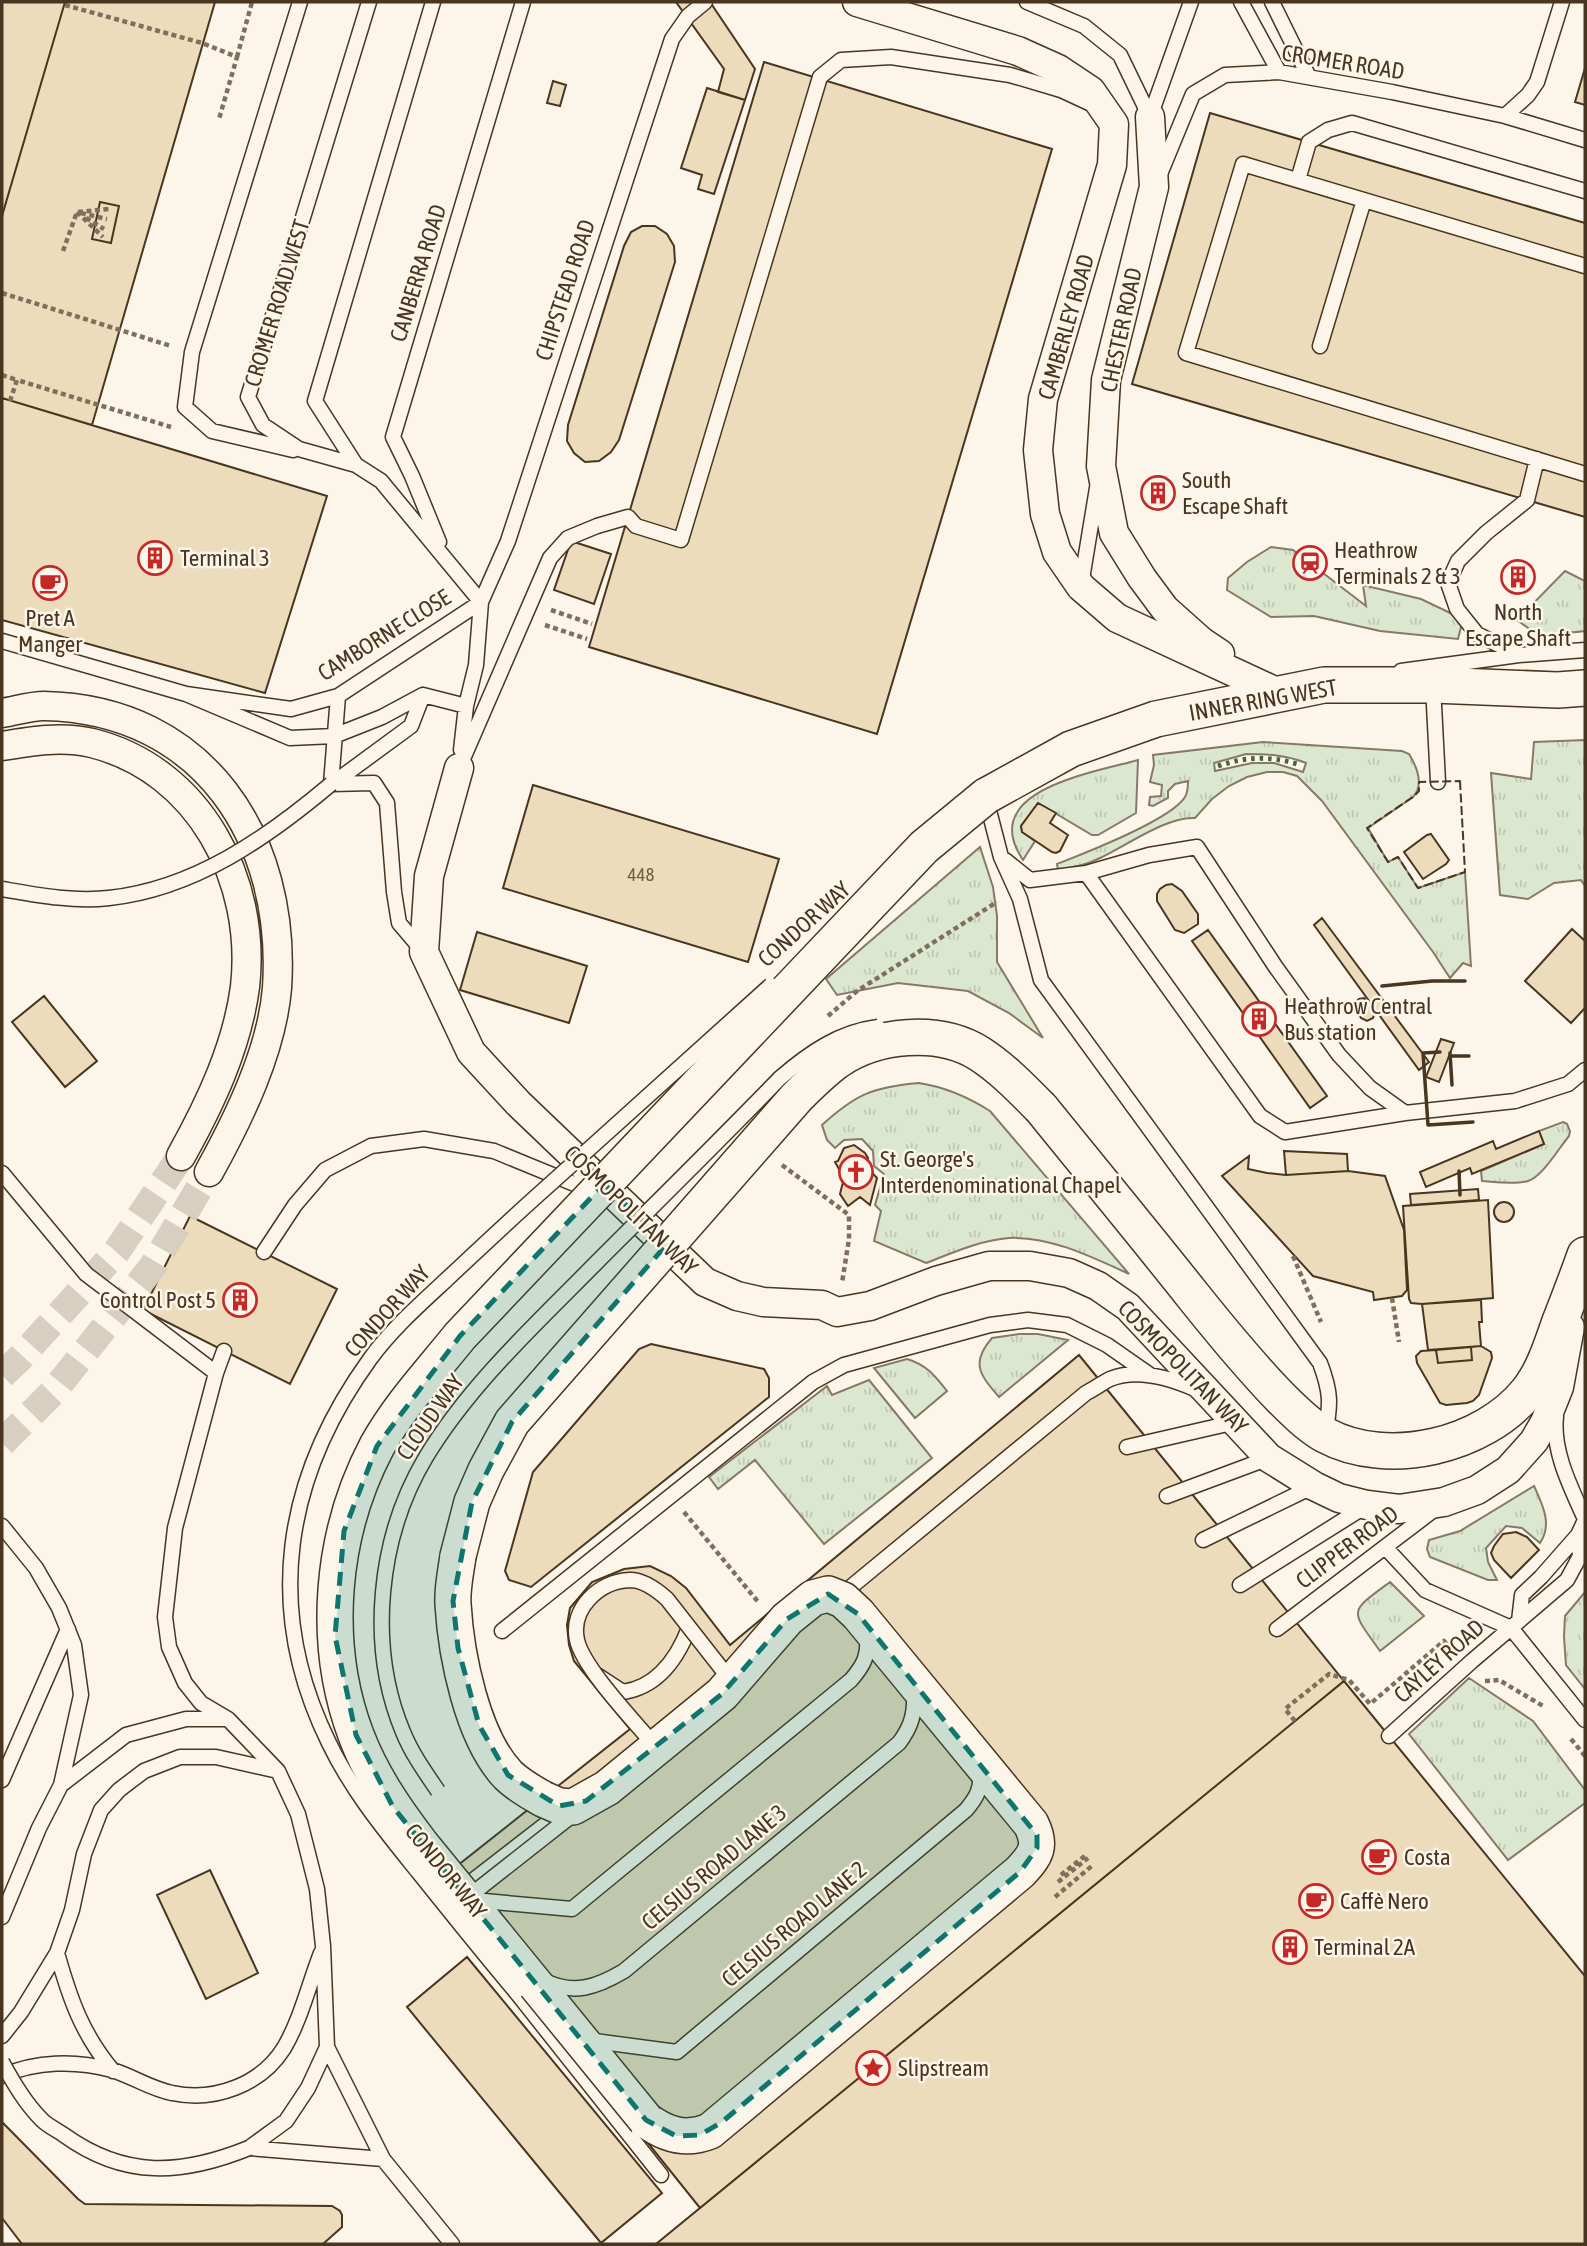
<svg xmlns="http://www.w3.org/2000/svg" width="1587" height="2246" font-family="'Asap Condensed',sans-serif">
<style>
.grass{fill:url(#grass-tufts);stroke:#887966;stroke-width:2;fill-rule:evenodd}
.building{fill:#ecdcbc;stroke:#4a3520;stroke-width:2}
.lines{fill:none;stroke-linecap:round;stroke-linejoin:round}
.minor-tunnel{stroke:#d8cfc1;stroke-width:28;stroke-dasharray:28 14;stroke-linecap:butt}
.service-casing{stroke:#4a3520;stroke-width:17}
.minor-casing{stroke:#4a3520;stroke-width:31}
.tertiary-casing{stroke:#4a3520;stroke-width:38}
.path{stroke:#7f6f5c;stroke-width:4.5;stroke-dasharray:5 3.5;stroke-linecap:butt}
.service{stroke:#fbf6e9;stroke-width:14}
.minor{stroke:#fbf6e9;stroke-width:28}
.tertiary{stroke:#fbf6e9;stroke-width:35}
.service-bridge-casing{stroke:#4a3520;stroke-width:17;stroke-linecap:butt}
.tertiary-bridge-casing{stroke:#4a3520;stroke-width:38;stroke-linecap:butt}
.service-bridge{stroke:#fbf6e9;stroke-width:14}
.tertiary-bridge{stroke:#fbf6e9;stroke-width:35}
.hedge{stroke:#436837;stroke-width:5;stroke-dasharray:3.5 5;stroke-linecap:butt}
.fence{stroke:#4a3520;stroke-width:2;stroke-dasharray:9 3.5;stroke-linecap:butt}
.wall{stroke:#4a3520;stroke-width:3.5}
.marked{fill:#0f766e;fill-opacity:0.2;stroke:#0f766e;stroke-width:5;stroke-dasharray:14 9;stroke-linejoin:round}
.labels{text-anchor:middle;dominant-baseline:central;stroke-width:5;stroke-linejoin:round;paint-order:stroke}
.number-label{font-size:19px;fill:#725f47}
.street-label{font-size:23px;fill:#4a3520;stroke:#fbf6e9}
.poi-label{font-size:23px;fill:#4a3520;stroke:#fbf6e9;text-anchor:start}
</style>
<defs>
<pattern id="grass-tufts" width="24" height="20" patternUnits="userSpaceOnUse" patternTransform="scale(1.75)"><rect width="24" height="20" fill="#dce7d0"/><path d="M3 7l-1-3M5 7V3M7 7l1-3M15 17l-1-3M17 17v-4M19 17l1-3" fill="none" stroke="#bec7b2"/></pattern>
</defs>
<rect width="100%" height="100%" fill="#fbf6e9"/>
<!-- grass -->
<path class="grass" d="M1271,547L1293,550L1366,606L1363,585L1421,599L1463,619L1458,639L1380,631L1314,616L1271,617L1227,590L1228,578L1247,562Z
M1565,571L1585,581V631L1539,636L1517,620Z
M1585,740V886L1581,880L1554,883L1528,899L1500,895L1491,773L1531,779L1534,742Z
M1263,742L1402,751L1409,754C1417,767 1424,785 1413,797L1368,828L1388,862L1398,857L1418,888L1465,872L1471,966L1463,963L1450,978L1433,952L1322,801L1297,776L1283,772H1267L1247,777L1229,786L1212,799L1195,818C1167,816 1126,846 1100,858C1087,865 1072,868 1058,870L1057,864C1085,853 1171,820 1185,797C1188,792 1188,786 1188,781L1175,784L1168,791V798L1153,806L1149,805L1150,797L1161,796L1162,785L1150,782L1154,765L1153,755ZM1246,754C1267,754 1286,755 1306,763L1303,772L1274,763H1252L1215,771L1214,763Z
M1138,760L1136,813L1098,835H1092L1038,803L1021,826L1022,832L1035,841L1023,860C976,790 1093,773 1138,760Z
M980,847L993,887L997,916V962L1043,1038L1009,1013L968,991L898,983L837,995L826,979Z
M919,1083C945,1087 968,1097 990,1111L1129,1274C1092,1257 1050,1236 1009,1238C981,1240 952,1253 926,1263L874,1241L881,1211L875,1205L884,1174L874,1166L873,1151L862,1139L844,1140L835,1148L827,1140L822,1125C856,1094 873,1087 919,1083Z
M1563,1122L1567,1124L1570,1131L1569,1136C1559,1148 1542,1177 1528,1181C1514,1185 1496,1182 1482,1181L1481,1171L1544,1144L1539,1131Z
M1019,1334H1038L1068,1340L999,1397C980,1375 970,1363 992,1338Z
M907,1359C927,1365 935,1376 947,1391L915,1418L874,1368Z
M869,1380L932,1458L824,1544L755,1460L718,1489L709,1477L827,1386L832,1395Z
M1534,1486C1542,1504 1553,1524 1540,1543L1522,1528L1506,1526L1486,1548L1488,1562L1497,1580H1488L1430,1557L1427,1549L1429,1540L1460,1531Z
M1390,1582L1424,1616L1380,1651C1350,1609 1348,1613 1390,1582Z
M1585,1592V1689L1566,1665L1564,1637L1565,1616Z
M1469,1678L1533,1721L1585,1790V1803L1508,1860L1409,1734Z"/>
<!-- building -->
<path class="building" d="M2,2H65L2,216Z
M65,2H215L92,425L2,398V216Z
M676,2H710L755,69L745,100L718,92L724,69Z
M764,62L1052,149L877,734L589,647Z
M1585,68V105L1575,102Z
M553,81L566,85L560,106L547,103Z
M707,88L745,100L714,194L698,189L702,175L681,168Z
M1210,113L1585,223V517L1132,384Z
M100,202L119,206L111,243L92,239Z
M642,226H655L667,234L674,246L675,262L619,440L611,452L599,461L585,462L574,453L567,441L568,425L624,246L631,232Z
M2,398L327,496L265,693L2,620Z
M1143 492a15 15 0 1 1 30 0a15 15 0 1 1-30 0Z
M571,541L611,554L594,604L554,590Z
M1503 578a15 15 0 1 1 30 0a15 15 0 1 1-30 0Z
M533,785L779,859L748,962L503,888Z
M1038,803L1056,813L1050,823L1068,835L1060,851L1056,853L1052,852L1022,832L1021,826Z
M1431,834L1449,860L1446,864L1423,879L1404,852L1427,835Z
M1172,884L1182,891L1198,914V924L1184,933L1175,930L1157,901V894L1160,889L1166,885Z
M1322,918L1429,1062L1419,1070L1314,925Z
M1572,929L1585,941V1008L1571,1023L1525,981Z
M1208,930L1327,1096L1310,1108L1192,941Z
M477,932L587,966L569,1023L460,990Z
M44,996L97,1061L65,1087L12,1022Z
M1364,998L1375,1012L1373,1018L1367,1021L1361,1018L1355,1009V1003L1359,999Z
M1441,1039L1454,1043L1439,1082L1426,1077Z
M1539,1131L1544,1144L1472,1174L1470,1168L1426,1187L1420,1172L1493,1141L1496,1149Z
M854,1145L865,1153L868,1158L866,1166L877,1178L870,1205L860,1197L848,1206L840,1194L844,1178L835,1162L838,1161L844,1148Z
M1284,1151L1347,1154L1348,1171L1286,1175Z
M1249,1156L1248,1169L1267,1173L1286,1175L1348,1171L1385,1176L1404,1230L1407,1290L1402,1296L1374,1300L1373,1292L1313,1276L1222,1176Z
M1478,1189L1479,1200L1411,1205L1410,1194Z
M1488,1200L1493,1298L1422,1304L1411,1303L1409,1299L1403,1206Z
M1494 1212a10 10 0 1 1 20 0a10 10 0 1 1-20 0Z
M190,1216L337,1289L290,1384L143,1310Z
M1481,1300L1482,1322H1479L1481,1346L1428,1350L1422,1304Z
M651,1344L764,1369L769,1378V1397L531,1587L509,1580L505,1571L533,1472L639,1349Z
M1481,1346L1491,1352L1492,1358L1479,1395L1473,1401L1467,1403L1446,1405L1440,1403L1417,1363L1416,1356L1421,1351L1436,1350L1438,1363L1472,1360L1471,1347Z
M1471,1347L1472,1360L1438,1363L1436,1350Z
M1079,1355L1344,1681L700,2208L438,1881L630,1729L574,1661L569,1645L567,1625L570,1608L592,1582L624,1569L650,1566L671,1576L686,1588L730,1645Z
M1516,1532L1527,1537L1539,1550L1511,1578L1494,1560L1491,1553L1494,1546L1503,1534Z
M1344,1681L1585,1976V2244H656Z
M210,1870L258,1973L206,1999L157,1895Z
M467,1957L662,2193L601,2243L407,2007Z
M2,2122L78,2199L85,2204L332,2206L340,2211L342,2215V2227L323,2244H22L2,2218Z"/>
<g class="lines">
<!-- minor-tunnel -->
<path class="minor-tunnel" d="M2,1375L18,1360L117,1251L181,1156
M2,1443L54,1391L153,1266L209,1172"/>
<!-- service casing -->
<g class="service-casing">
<path id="service" d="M369,2L248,397L263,425L299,449L356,465L381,481L481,602L476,665L466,706L461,750
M1027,2L1084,26L1120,55L1150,117
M1241,2L1279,72
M1272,2L1309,77
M1505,116L1528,95L1537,82L1562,2
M1150,117L1191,2
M1160,174L1193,94L1225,75L1279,72L1392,92L1505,116L1585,140
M1298,180L1309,142L1328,130L1352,123L1585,191
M1585,266L1243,164L1186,353L1585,474
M1320,346L1364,200
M293,450L212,431L185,407L192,352L300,2
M356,465L315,401L433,2
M439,542L412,476L393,437L523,2
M1081,585L1097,488
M2,641L186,694L290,738L334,736L382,717L423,695L466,706
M1519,655L1477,634L1457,609L1448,583L1458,561L1486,533L1527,500L1537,459
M1401,671L1519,655L1585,650
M1433,686L1438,782
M186,694L291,709L338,696L481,602L508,541L672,39L688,16L705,2
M459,768L550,558L568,538L597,526L628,517L636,526L681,540L820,77L841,60L891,57L1010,75L1061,90L1089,103
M331,784L374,783L387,803L394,892L399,923L422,950
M331,784L338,696
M332,784L411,726L423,695
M986,799L1001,857L1020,899L1041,980L1320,1363C1331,1392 1331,1404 1325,1434
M1005,860L1030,880L1086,873L1149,855L1197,847L1275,966L1339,1055L1370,1088L1405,1113
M1086,873L1260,1116L1285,1132L1405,1113L1515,1101L1568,1084L1585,1070
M2,1173L86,1274L216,1373
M264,1252L295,1205L325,1170L371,1146L424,1139L494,1151L594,1192
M224,1351L216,1373L175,1528L165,1617L169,1647L185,1683L201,1703L228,1719L278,1771L298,1814L317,1889L323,1946L327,2047L308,2088L286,2121L249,2148
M1556,1417C1552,1451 1571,1488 1585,1519
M1127,1447L1236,1422
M1167,1496L1269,1458
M2,1526L36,1568L59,1608L74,1645L81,1695L61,1785
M1203,1540L1314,1486
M1385,1547L1425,1590L1511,1628L1585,1720
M1240,1585L1366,1506
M840,1596L1086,1393C1094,1389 1102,1383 1110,1379C1137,1368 1170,1378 1195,1389
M1519,1621L1522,1595L1541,1577L1578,1535
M1277,1629L1435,1509
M502,1631L813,1382L844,1365L990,1325L1028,1320L1067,1325L1107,1345L1150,1375
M597,1675L623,1692C657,1687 677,1659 689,1628
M1389,1736L1472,1661L1567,1580L1580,1556L1578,1535L1585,1520
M2,1780L68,1629
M458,1892L564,1810
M2,1917L39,1828L61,1785L126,1735L186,1719H227
M57,1953C70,1999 82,2034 113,2071
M516,1992L661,2175
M2,2036L21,2012L57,1953L72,1910L84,1854L101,1810L119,1790L144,1771L180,1757H216L278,1771
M2,2076C36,2061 75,2060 112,2070C132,2076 151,2089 172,2093C214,2102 261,2085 284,2048C301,2019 309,1984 321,1953
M249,2148L383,2159L327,2047
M383,2159L452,2244"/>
</g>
<!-- minor casing -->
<g class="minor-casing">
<path id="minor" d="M857,2L1018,51L1058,69L1091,91L1114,124L1112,165L1043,399L1038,450L1045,514L1057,552L1081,587L1117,618L1281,694
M1150,117L1154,187L1106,380L1101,466L1114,533L1142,578L1165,609L1202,642L1220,654
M2,713C15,711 30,706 44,706C204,709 287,839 277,988C272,1050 239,1118 209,1172
M2,746C32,741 62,736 92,743C200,770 257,881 245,987C237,1047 210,1104 181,1156
M459,768L429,876L424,952L471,1052L518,1103L705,1282L737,1296L763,1302L822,1305L837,1312L870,1306L936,1281L989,1266H1030L1069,1273L1098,1286L1128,1307L1269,1458L1314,1486L1339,1498L1367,1505L1399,1509L1444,1502L1477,1490L1508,1470L1534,1441L1545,1422L1559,1387L1570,1327"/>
</g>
<!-- tertiary casing -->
<g class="tertiary-casing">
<path id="tertiary" d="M986,796L1071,749L1156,719L1324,685H1433L1558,690L1585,688
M1041,1108C1092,1171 1144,1234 1194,1297C1222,1332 1250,1366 1281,1398C1294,1411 1309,1426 1325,1435C1388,1469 1484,1446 1528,1391C1543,1372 1551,1347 1559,1324C1568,1301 1577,1278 1585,1255
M458,1556C456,1571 452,1588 453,1604C456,1655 472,1737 508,1775C518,1785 531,1792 543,1799
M646,2120C666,2135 686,2141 710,2131L886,1984"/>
</g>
<!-- path -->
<path class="path" d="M65,5L202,43L237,57L219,119
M237,57L252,2
M77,212L103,237
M78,212L109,209
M81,213L107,219
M86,218L104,229
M63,251L77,212
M2,293L171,346
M2,375L17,380
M10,401L17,380L171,427
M551,610L592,624
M545,625L587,639
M828,1016L857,991L997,902
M782,1165L849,1215V1239L842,1283
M1293,1256L1321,1322
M1392,1298L1399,1342
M684,1512L759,1603
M1485,1681L1499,1680L1543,1706
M1295,1721L1285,1709L1329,1674L1349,1680L1370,1704L1444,1641L1452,1650
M1571,1739L1585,1756
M1061,1875L1086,1855
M1058,1882L1088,1858
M1055,1897L1093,1865"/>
<!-- service -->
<use href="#service" class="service"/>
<!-- minor -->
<use href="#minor" class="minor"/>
<!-- tertiary -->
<use href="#tertiary" class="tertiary"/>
<!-- service-bridge casing -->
<g class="service-bridge-casing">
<path id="service-bridge" d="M2,889C37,895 73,902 109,898C194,889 267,838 331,784
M656,1747C636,1723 583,1668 577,1640C570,1609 599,1581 630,1580C644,1580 657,1590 667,1599L732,1682
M438,1791C425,1772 412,1754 403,1732C367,1646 378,1537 426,1457C471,1383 537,1323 597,1262C658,1201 720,1140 780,1078C809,1053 839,1032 878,1027
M467,1898L575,1813
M473,1900L572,1909L851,1680C864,1665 869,1655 867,1635
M543,1980C573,1996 597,1987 624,1971L899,1743C911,1727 915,1714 914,1694
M516,1992C483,1953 451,1913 419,1873C386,1832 352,1791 329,1743C263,1609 284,1478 370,1359C391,1330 419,1305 445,1281C479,1249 513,1217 548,1186C622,1119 696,1052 771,985
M587,2040L677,2052L966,1810C977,1797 982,1788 980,1770
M2,2062C13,2082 25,2103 42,2120C48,2126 57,2130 64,2135C125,2179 182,2175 249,2148"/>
</g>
<!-- tertiary-bridge casing -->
<g class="tertiary-bridge-casing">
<path id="tertiary-bridge" d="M458,1556L472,1502L486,1470L512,1422L797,1097C809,1085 822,1072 837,1061C876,1034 939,1028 980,1054C1003,1069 1022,1089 1041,1108
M543,1799L559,1806L573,1807L607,1788L722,1694L787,1619L813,1598L828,1594L843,1600L858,1614L1031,1824C1042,1846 1036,1855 1020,1872L886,1984
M646,2120L421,1844C395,1810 371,1775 356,1735C321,1642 331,1533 377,1446C399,1406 432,1371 460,1336L924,847L986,796"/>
</g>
<!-- service-bridge -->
<use href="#service-bridge" class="service-bridge"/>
<!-- tertiary-bridge -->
<use href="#tertiary-bridge" class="tertiary-bridge"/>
<!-- hedge -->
<path class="hedge" d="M1218,766C1248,756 1271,756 1301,765"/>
<!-- fence -->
<path class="fence" d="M1460,781L1465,872L1418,888L1398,857L1388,862L1367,828L1413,797L1419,791V782Z"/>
<!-- wall -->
<path class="wall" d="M1382,986L1432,981H1465
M1440,1052L1423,1053L1428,1125L1473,1122
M1450,1053L1452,1085
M1450,1056H1469
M1459,1171L1460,1195"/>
</g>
<!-- marked area -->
<path class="marked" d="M604,1184L667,1244L512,1422L472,1502L453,1601L458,1648L479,1725L508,1775L559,1806L586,1801L722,1694L787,1619L828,1594L858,1614L1037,1835V1848L1020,1872L722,2122L700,2135L676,2136L646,2120L393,1807L356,1735L335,1636L344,1531L377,1446L460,1336Z"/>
<!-- icons -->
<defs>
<g id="building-ring" transform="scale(1.75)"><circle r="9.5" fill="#fbf6e9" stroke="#c62828" stroke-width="1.5"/><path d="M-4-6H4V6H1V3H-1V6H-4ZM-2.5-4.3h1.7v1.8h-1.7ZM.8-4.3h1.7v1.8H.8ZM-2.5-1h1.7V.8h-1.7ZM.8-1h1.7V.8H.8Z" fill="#c62828"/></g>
<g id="station-ring" transform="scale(1.75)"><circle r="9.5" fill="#fbf6e9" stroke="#c62828" stroke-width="1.5"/><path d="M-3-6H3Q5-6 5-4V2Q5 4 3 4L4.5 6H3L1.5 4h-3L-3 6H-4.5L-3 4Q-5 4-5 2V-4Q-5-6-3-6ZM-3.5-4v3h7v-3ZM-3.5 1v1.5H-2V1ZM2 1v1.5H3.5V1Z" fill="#c62828"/></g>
<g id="cafe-ring" transform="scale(1.75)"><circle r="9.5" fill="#fbf6e9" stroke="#c62828" stroke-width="1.5"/><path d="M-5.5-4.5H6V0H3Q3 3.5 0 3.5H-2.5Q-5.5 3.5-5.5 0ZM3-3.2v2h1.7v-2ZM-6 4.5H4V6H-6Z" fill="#c62828"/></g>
<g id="church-ring" transform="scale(1.75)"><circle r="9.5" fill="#fbf6e9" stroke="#c62828" stroke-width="1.5"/><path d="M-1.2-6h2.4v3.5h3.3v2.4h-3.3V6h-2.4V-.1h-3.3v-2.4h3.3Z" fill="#c62828"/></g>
<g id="sight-ring" transform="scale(1.75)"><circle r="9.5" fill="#fbf6e9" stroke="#c62828" stroke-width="1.5"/><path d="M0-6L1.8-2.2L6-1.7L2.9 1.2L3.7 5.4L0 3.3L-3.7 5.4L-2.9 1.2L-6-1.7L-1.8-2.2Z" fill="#c62828"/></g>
</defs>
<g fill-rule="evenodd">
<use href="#building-ring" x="1158" y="493"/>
<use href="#building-ring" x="155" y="558"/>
<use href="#station-ring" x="1310" y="563"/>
<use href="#building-ring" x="1518" y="577"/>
<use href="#cafe-ring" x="50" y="583"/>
<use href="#building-ring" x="1259" y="1019"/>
<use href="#church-ring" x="856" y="1172"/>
<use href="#building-ring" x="240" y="1300"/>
<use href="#cafe-ring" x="1379" y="1857"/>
<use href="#cafe-ring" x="1316" y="1901"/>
<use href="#building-ring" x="1290" y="1947"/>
<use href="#sight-ring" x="873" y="2068"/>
</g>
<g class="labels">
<!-- number labels -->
<g class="number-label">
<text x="641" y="874">448</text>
</g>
<!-- street labels -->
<g class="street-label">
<text transform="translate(1343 62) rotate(9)">CROMER ROAD</text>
<text transform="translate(418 273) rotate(-73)">CANBERRA ROAD</text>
<text transform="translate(565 290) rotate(-72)">CHIPSTEAD ROAD</text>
<text transform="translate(277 303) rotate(-73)">CROMER ROAD WEST</text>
<text transform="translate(1066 327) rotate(-74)">CAMBERLEY ROAD</text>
<text transform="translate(1121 330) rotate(-78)">CHESTER ROAD</text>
<text transform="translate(384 635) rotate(-32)">CAMBORNE CLOSE</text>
<text transform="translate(1263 700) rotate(-10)">INNER RING WEST</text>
<text transform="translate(804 924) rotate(-42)">CONDOR WAY</text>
<text transform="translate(631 1210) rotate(44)">COSMOPOLITAN WAY</text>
<text transform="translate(387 1311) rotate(-48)">CONDOR WAY</text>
<text transform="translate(1183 1367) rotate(46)">COSMOPOLITAN WAY</text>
<text transform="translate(430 1417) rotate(-55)">CLOUD WAY</text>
<text transform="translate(1347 1547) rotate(-37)">CLIPPER ROAD</text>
<text transform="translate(1439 1661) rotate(-42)">CAYLEY ROAD</text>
<text transform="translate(714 1867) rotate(-40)">CELSIUS ROAD LANE 3</text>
<text transform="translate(446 1871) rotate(51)">CONDOR WAY</text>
<text transform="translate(794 1924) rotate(-40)">CELSIUS ROAD LANE 2</text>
</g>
<!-- poi labels -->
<g class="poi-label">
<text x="1182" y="480">South<tspan x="1182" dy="26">Escape Shaft</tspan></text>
<text x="1334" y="550">Heathrow<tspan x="1334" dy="26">Terminals 2 &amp; 3</tspan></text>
<text x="180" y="558">Terminal 3</text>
<text x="1518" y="612" text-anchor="middle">North<tspan x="1518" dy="26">Escape Shaft</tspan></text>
<text x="50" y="618" text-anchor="middle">Pret A<tspan x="50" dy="26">Manger</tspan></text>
<text x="1284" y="1006">Heathrow Central<tspan x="1284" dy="26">Bus station</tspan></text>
<text x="880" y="1159">St. George's<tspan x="880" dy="26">Interdenominational Chapel</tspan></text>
<text x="216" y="1300" text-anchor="end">Control Post 5</text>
<text x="1404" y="1857">Costa</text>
<text x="1340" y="1901">Caffè Nero</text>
<text x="1314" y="1947">Terminal 2A</text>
<text x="898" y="2068">Slipstream</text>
</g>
</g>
<!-- border -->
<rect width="1587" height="2246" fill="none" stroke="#4a3520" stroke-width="7"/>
</svg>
